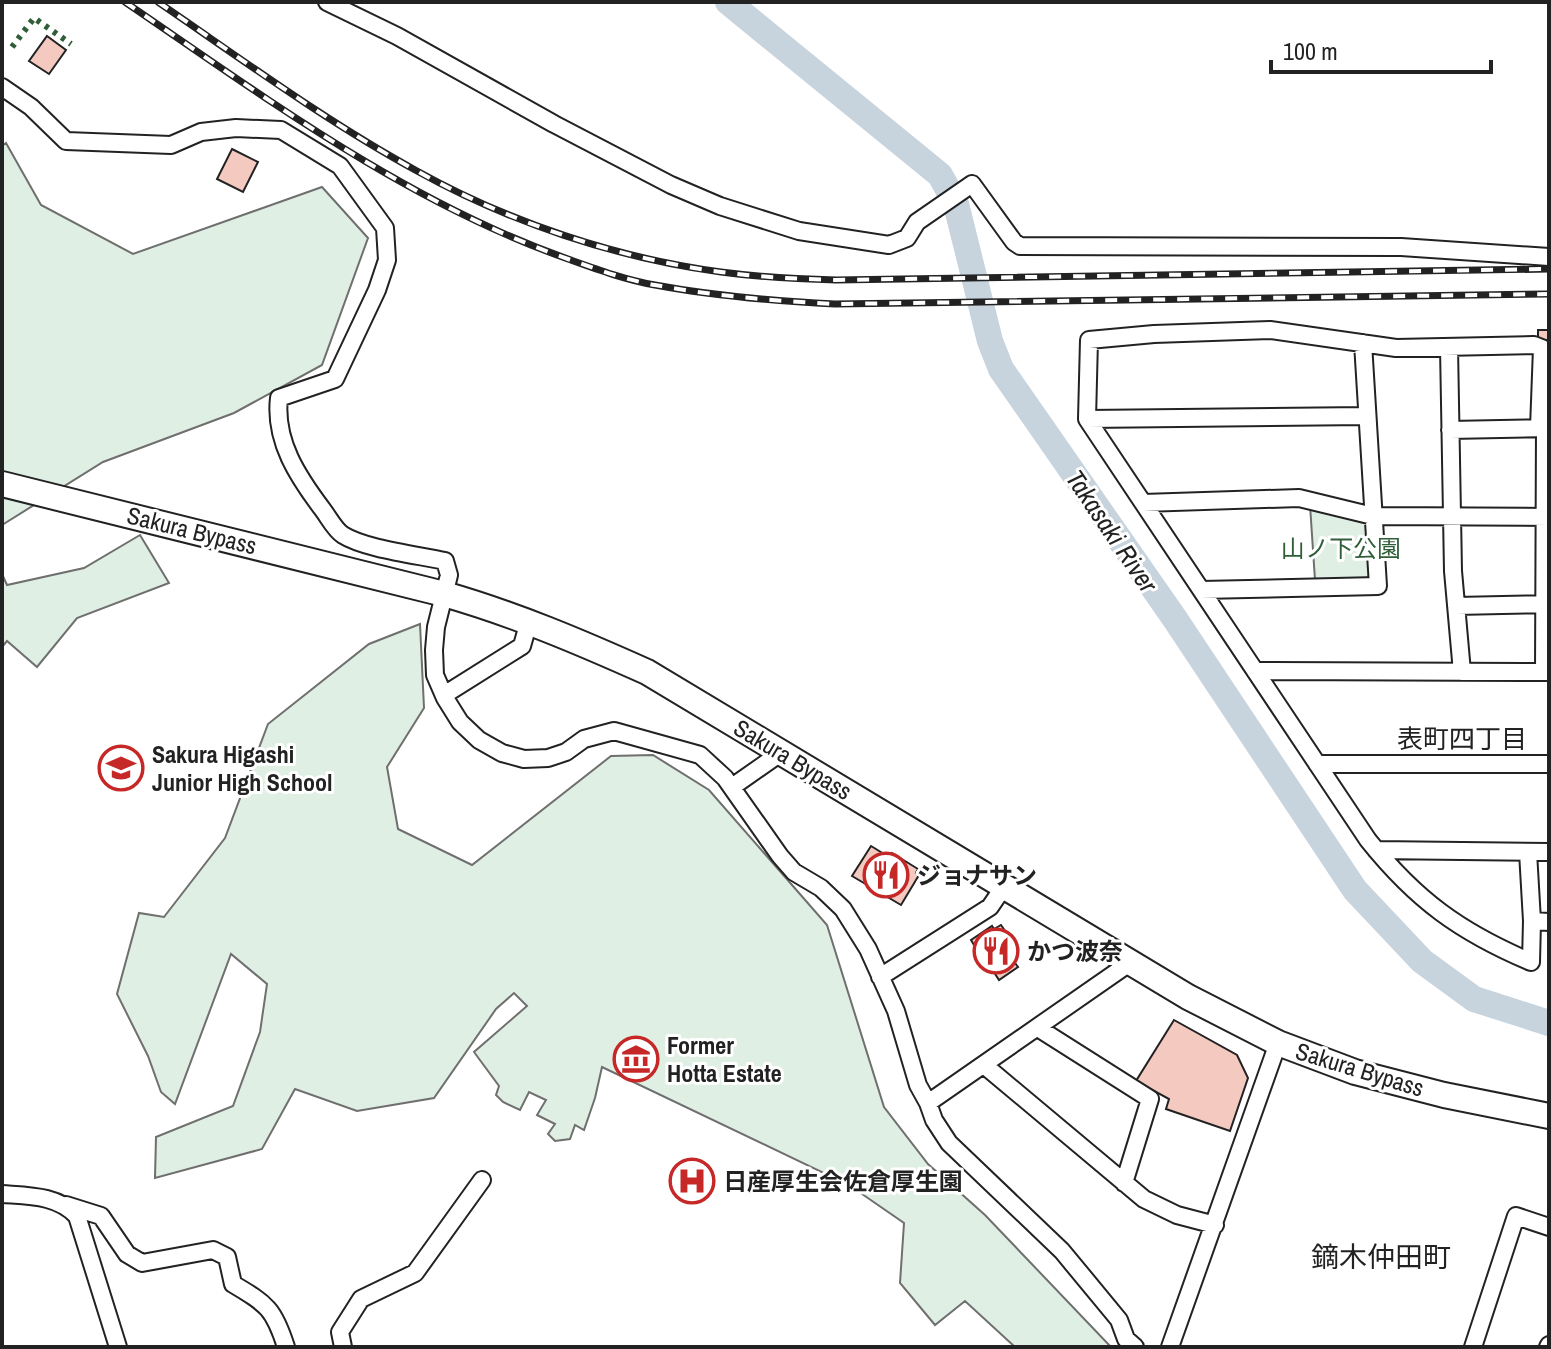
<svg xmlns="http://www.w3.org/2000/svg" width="1551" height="1349" font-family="'Archivo Narrow','Noto Sans JP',sans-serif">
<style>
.green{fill:#e0efe3;stroke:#6f6f6f;stroke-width:2}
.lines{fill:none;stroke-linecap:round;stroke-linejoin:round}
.river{stroke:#c7d3dd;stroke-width:26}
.building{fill:#f3c9c0;stroke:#222;stroke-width:2}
.minor-casing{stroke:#222;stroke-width:20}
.highway-casing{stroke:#222;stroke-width:28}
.minor{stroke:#fff;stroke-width:16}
.highway{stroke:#fff;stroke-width:24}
.rail-casing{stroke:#222;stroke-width:7}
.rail{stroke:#fff;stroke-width:4;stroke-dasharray:12;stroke-linecap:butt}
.hedge{stroke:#2f5e38;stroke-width:6;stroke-dasharray:4 6;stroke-linecap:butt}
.labels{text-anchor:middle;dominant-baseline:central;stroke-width:6;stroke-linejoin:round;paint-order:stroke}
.street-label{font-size:24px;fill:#222;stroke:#fff}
.park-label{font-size:24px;fill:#2f5e38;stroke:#fff}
.poi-label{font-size:24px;font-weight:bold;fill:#222;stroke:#fff;text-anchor:start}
.water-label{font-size:26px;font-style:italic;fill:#222;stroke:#fff}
.neighbourhood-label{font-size:26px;fill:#222;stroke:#fff}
.quarter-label{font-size:28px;fill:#222;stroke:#fff}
</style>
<rect width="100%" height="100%" fill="#fff"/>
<!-- green -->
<path class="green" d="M6,143L41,205L133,254L322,187L368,238L322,365L234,413L103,462L2,525V146Z
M1310,505L1368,522L1371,574L1365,580H1315Z
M140,535L169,583L77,618L37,667L7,641L2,647V574L7,585L84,568Z
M420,624L424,708L387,767L398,829L472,865L611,756L653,755L709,790L827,925L884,1107L928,1164L985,1215L1111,1347H1015L965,1301L935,1325L900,1283L904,1223L849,1185L602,1067L595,1098L584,1130L575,1125L570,1139L555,1141L548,1134L555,1124L537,1115L546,1100L529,1092L520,1110L503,1102L496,1095L499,1086L474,1052L527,1006L514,993L496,1009L434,1098L357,1111L295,1089L262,1149L155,1178L156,1137L233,1106L260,1032L267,984L231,954L175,1104L161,1092L148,1056L117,994L139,913L164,917L225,838L268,724L369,644Z"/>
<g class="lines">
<!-- river -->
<path class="river" d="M728,2L940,175L956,204L990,341L1001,369L1175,619L1355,890L1422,961L1474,999L1549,1023"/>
</g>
<!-- building -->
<path class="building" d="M47,36L66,50L49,74L29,61Z
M232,149L258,162L243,192L217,179Z
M1538,330H1549V340H1538Z
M871,846L889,857L892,853L918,869L916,873L919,875L901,905L852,876Z
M1001,925L1017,948L1008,954L1018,967L999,980L990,966L988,968L971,940L992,926L994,929Z
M1174,1020L1237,1055L1248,1078L1230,1131L1166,1109L1169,1099L1136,1081Z"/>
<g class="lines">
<!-- minor casing -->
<g class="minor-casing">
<path id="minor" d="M327,2L397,36L554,124L671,185L720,206L799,231L889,245L907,238L917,222L972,184L1014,242L1020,246L1401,247L1549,257
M2,87L31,107L66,141L171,145L201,132L236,128L281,130L340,166L385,228L387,260L377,290L335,379L279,398C274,441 298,477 323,510C329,518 335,530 343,535C365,549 418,555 445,561L449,575L436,627L434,650L435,675L445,698L460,722L479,740L502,753L524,759L548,758L566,752L584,739L614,731L700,755L725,778L780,856L794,872L821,888L843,909L868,949L896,1011L918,1085L928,1103L934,1120L949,1143L1062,1251L1119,1320L1126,1339L1135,1347
M1449,347L1453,571L1462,672
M1549,351L1534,345L1396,348L1270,330L1154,334L1089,340L1087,419L1368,840C1416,900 1460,932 1531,962L1532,921L1549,922
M1087,419L1366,416
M1539,428L1542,348
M1450,430L1549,428
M1143,503L1299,498L1373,516L1549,517
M1201,590L1378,586L1363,343
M1456,606L1549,604
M1255,671L1549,672
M1544,672L1545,428
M444,695L522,646L529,621
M1317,764H1549
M732,787L782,752
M1376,850L1549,852
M1528,852L1532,921
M880,977L990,907L1005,885
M1038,1028L1150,1099L1124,1183
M984,1065L1144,1199L1177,1215L1215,1225
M928,1103L1131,962
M2,1194C29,1196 57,1195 77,1216L118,1347
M66,1205L101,1216L127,1254L142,1263L213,1250L227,1257L233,1284C267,1304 274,1309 286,1347
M343,1347L340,1332L361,1299L415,1273L482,1180
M1170,1347L1278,1043
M1473,1347L1516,1216L1549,1227
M1548,1347L1549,1345"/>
</g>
<!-- highway casing -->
<g class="highway-casing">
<path id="highway" d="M2,484L444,594C514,614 580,642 647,672L1188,997L1278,1043L1355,1072L1444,1095L1549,1116"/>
</g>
<!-- minor -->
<use href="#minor" class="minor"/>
<!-- highway -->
<use href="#highway" class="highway"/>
<!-- rail casing -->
<g class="rail-casing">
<path id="rail" d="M125,2C266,98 406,202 568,259C596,269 626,280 655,285C714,296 775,301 835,304L1549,294
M158,2C243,60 327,122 417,171C509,222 616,258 721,272C759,277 797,279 836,280L1549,269"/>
</g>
<!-- rail -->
<use href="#rail" class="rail"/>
<!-- hedge -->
<path class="hedge" d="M12,47L34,18L71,44"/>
</g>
<!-- icons -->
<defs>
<g id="school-ring" transform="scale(2.3)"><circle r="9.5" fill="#fff" stroke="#c62828" stroke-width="1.5"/><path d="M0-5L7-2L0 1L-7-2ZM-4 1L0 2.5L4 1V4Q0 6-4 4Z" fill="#c62828"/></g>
<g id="restaurant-ring" transform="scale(2.3)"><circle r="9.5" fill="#fff" stroke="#c62828" stroke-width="1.5"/><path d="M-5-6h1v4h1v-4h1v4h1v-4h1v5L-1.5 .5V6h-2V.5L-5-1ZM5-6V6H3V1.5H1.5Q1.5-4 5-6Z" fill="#c62828"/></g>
<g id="museum-ring" transform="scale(2.3)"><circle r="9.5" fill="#fff" stroke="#c62828" stroke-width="1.5"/><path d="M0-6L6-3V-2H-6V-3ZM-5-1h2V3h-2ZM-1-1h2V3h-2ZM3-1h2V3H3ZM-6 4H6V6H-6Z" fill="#c62828"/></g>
<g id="hospital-ring" transform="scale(2.3)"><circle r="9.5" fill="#fff" stroke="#c62828" stroke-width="1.5"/><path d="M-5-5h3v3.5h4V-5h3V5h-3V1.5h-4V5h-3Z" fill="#c62828"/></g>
</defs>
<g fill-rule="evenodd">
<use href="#school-ring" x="121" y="768"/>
<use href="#restaurant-ring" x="886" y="875"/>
<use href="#restaurant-ring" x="996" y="951"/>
<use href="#museum-ring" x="636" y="1059"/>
<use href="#hospital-ring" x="692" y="1181"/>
</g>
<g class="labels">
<!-- street labels -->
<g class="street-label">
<text transform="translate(192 530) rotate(14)">Sakura Bypass</text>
<text transform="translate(793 759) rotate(31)">Sakura Bypass</text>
<text transform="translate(1360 1069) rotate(17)">Sakura Bypass</text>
</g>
<!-- park labels -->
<g class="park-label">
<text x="1341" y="548">山ノ下公園</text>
</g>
<!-- poi labels -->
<g class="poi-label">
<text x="152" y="754">Sakura Higashi<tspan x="152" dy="28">Junior High School</tspan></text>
<text x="917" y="875">ジョナサン</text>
<text x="1027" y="951">かつ波奈</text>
<text x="667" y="1045">Former<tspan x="667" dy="28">Hotta Estate</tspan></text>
<text x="723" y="1181">日産厚生会佐倉厚生園</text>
</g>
<!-- water labels -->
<g class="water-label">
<text transform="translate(1112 531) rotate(56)">Takasaki River</text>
</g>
<!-- neighbourhood labels -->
<g class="neighbourhood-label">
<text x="1462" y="738">表町四丁目</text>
</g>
<!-- quarter labels -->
<g class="quarter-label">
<text x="1381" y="1257">鏑木仲田町</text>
</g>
</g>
<!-- border -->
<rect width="1551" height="1349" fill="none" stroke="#222222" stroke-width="8"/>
<!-- scale -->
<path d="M1271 60v12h220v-12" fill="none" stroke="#222222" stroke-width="4"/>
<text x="1283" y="60" font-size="24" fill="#222222" stroke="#ffffff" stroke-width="6" paint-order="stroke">100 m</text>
</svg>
